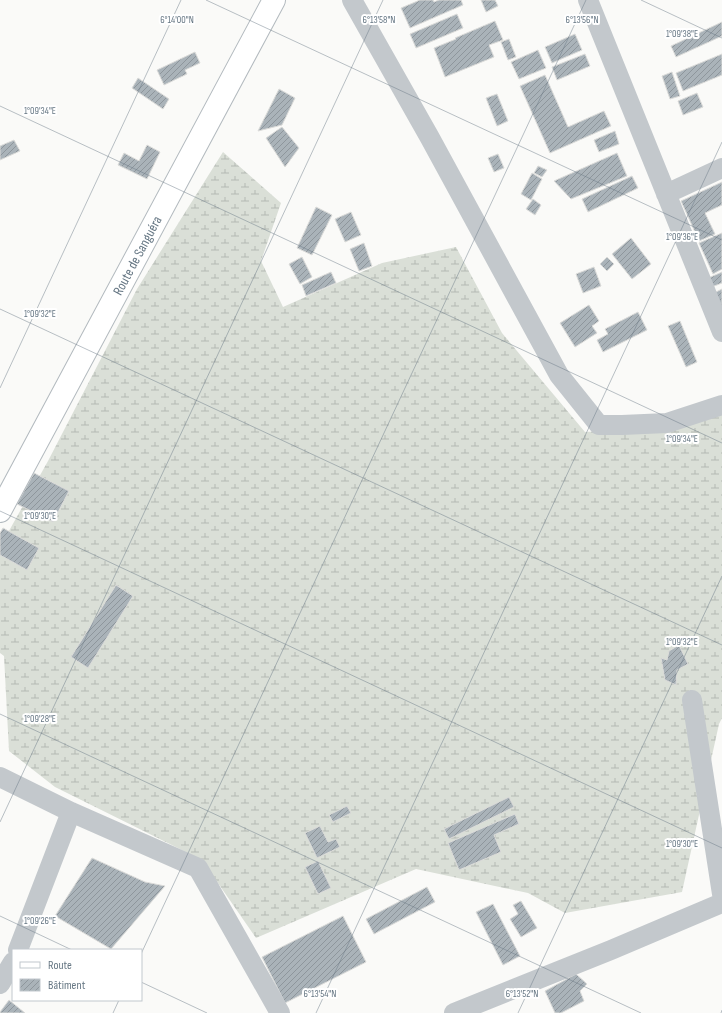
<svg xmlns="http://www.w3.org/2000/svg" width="722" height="1013" font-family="'Sofia Sans Condensed',sans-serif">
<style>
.wetland{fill:url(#wetland-marsh)}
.building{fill:url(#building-hatch);stroke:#dcdcda}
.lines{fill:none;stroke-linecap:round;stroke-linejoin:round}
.secondary-casing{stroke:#b3babf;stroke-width:24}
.street{stroke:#c3c8cc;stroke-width:20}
.secondary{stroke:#fff;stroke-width:22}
.ticks{fill:none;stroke:#657683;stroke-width:1;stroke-opacity:0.45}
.labels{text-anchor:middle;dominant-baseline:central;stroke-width:4;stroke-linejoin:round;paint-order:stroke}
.street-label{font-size:14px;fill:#657683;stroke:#fff}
.ticks-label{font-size:10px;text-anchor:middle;fill:#657683;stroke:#fff;stroke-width:4;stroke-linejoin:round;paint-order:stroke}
</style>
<defs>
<pattern id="wetland-marsh" width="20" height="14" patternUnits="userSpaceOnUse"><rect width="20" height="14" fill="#dadfd7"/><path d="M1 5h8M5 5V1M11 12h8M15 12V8" fill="none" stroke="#b4b9b4"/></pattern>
<pattern id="building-hatch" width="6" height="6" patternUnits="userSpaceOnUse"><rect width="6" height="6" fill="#aab3b9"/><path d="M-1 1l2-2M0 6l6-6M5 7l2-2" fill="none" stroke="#8e969c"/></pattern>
</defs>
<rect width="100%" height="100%" fill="#fafaf8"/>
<!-- wetland -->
<path class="wetland" d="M223,152L281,203L261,261L283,307L382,263L456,247L502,333L585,432L675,427L722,414V718L719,724L682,892L565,913L528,893L416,869L256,938L202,860L55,787L9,751L4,656L0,653V547L48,461L137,289Z"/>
<!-- building -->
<path class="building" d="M420,0H433L434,2L439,0H461L463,5L410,28L401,8Z
M481,0H495L498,6L486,12Z
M457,14L463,28L416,48L410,34Z
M495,21L503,40L489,45L494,57L445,77L434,48L456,39L455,38Z
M722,22V36L676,57L671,46Z
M575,34L582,50L552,63L545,47Z
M509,39L516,57L508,60L501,42Z
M538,50L546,68L519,79L511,62Z
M195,52L200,63L185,70L187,74L164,85L157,70Z
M585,54L590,66L557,80L552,67Z
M722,54V75L683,91L676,73Z
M672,72L680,96L670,99L662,76Z
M545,75L568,127L604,111L611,126L550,153L520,86Z
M138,78L169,99L163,109L132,88Z
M279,89L295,98L282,125L258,131Z
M697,93L703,107L683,115L678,101Z
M497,94L508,121L497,126L486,98Z
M282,127L299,148L285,167L266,138Z
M615,131L619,144L599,152L594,140Z
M14,140L20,151L0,160V146Z
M147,145L160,152L147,179L118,165L124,153L139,161Z
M617,153L627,176L571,199L554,181Z
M498,154L504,168L494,172L488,158Z
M538,166L547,170L542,177L534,173Z
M532,173L542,179L531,200L521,194Z
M632,176L638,188L588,212L582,199Z
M722,182V205L705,213L715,234L699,241L681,201Z
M533,199L541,205L535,215L526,209Z
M316,207L332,215L312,255L297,248Z
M351,212L361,235L345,242L335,219Z
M722,233V269L713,274L699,243Z
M631,238L651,264L632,279L612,254Z
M364,243L372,266L359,271L350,249Z
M302,257L312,277L300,284L289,264Z
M607,257L614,264L607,271L600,264Z
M594,267L601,286L583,293L576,274Z
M331,272L336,283L306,296L302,285Z
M722,272V283L709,288L706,279Z
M722,289V311L714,293Z
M589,305L599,321L592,326L597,333L575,347L560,323Z
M638,312L647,330L603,352L597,340L608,334L605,329Z
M680,321L697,362L686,367L668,326Z
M34,473L69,491L53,522L17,504Z
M3,528L39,548L27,570L0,555V533Z
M116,585L133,596L88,668L71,657Z
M679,645L688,664L677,670L676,685L665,680L661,658L667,660L669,651Z
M509,797L514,807L449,839L444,829Z
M347,806L351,813L333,822L329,815Z
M515,814L519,824L494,835L501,852L459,870L448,843Z
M320,826L328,842L336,839L340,847L317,858L305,833Z
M92,858L145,882L165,886L111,949L55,916Z
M318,861L331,888L318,894L305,867Z
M427,887L435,902L374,934L366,919Z
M521,901L537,928L521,937L510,919L518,914L513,905Z
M493,904L520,956L503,965L476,912Z
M343,916L366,962L285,1003L262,957Z
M576,974L587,984L580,991L584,1001L561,1013H555L545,991Z
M9,1000L25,1013H0V1012Z"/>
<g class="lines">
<!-- secondary casing -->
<g class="secondary-casing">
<g id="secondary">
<path id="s1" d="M0,511L274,0"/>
</g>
</g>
<!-- street -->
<path class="street" d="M352,0L430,138L559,375L599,425H622L667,423L722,405
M588,0L722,332
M666,194L722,168
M692,700L722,894
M0,777L71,812L198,868L280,1013
M18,950L71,812
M0,984L13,962
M454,1013L611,950L722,903"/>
<!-- secondary -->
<use href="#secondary" class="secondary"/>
</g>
<!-- ticks -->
<path class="ticks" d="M206,0L722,240M641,0L722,38M0,106L722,443M0,309L722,645M0,388L181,0M0,511L722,848M0,714L641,1013M0,822L383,0M0,916L72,950M141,954L586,0M141,982L207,1013M113,1013L119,1000M316,1013L722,142M518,1013L722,576M721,1013L722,1010"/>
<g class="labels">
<!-- street labels -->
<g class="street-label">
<text stroke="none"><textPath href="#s1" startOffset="290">Route de Sanguéra</textPath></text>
</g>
</g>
<g class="ticks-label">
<text x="177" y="23">6°14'00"N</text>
<text x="379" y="23">6°13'58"N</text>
<text x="582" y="23">6°13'56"N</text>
<text x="682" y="37">1°09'38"E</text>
<text x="40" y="114">1°09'34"E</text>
<text x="682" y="240">1°09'36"E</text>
<text x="40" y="317">1°09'32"E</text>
<text x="682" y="442">1°09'34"E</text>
<text x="40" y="519">1°09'30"E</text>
<text x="682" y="645">1°09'32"E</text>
<text x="40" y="722">1°09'28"E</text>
<text x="682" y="847">1°09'30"E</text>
<text x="40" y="924">1°09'26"E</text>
<text x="320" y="997">6°13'54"N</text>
<text x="522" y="997">6°13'52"N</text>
</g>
<!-- legend -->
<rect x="12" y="949" width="130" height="52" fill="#ffffff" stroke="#c1c8cd"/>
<rect x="20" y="962" width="20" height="6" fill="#ffffff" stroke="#c1c8cd"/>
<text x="48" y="969" font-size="12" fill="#657683">Route</text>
<rect x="20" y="979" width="20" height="12" fill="url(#building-hatch)" stroke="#c1c8cd"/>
<text x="48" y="989" font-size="12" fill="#657683">Bâtiment</text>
</svg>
